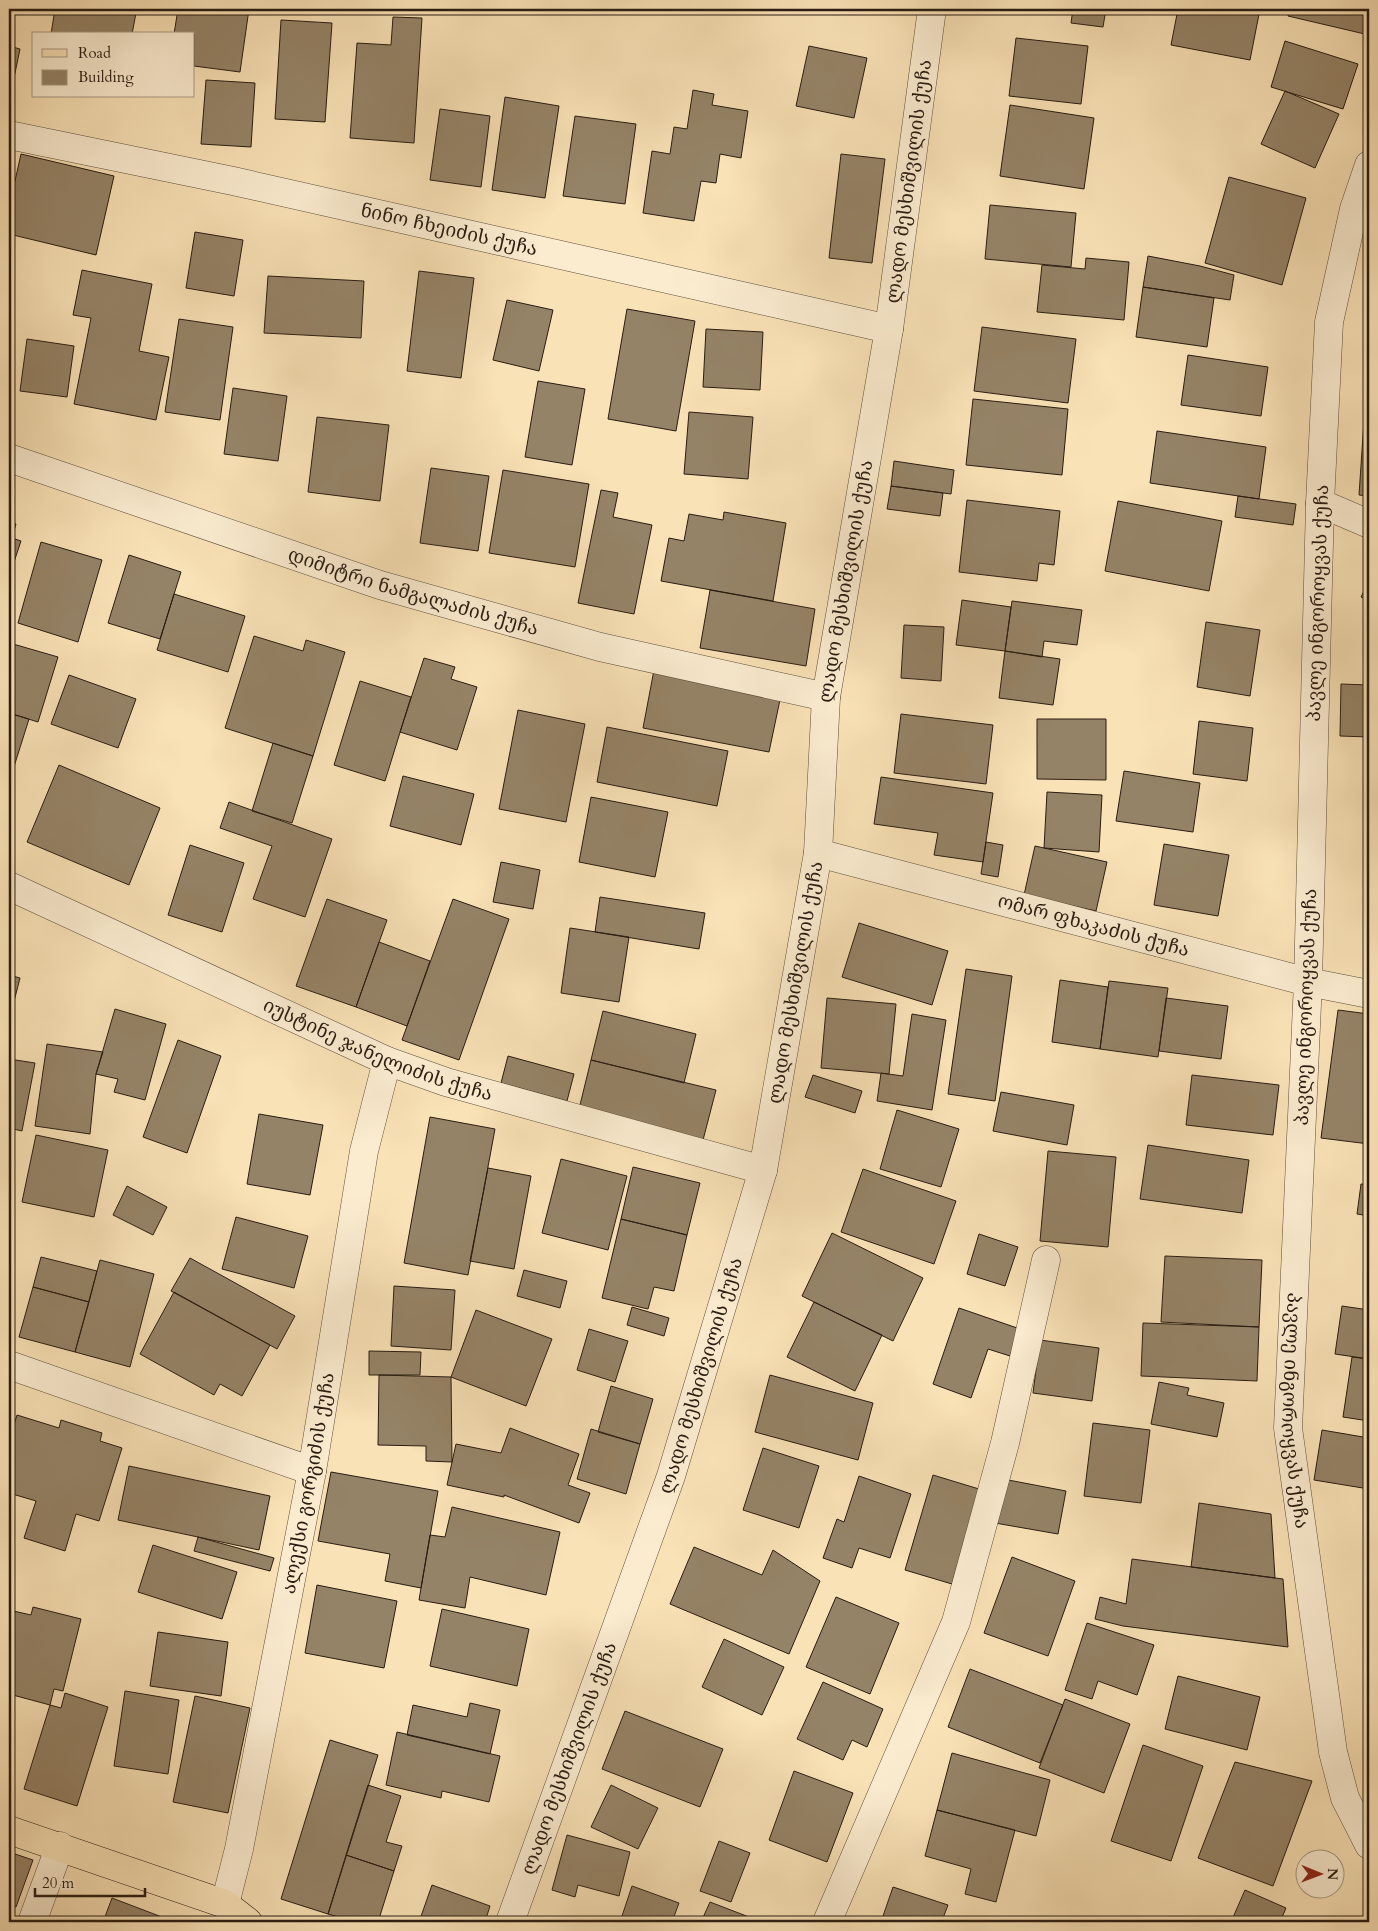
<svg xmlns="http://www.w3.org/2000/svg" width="1378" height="1931" font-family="Cardo,'Noto Serif Georgian',serif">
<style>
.building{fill:#958367;stroke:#291c12}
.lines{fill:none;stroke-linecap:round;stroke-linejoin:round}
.minor-casing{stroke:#5d4e3b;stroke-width:29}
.major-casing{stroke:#291c12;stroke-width:29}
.minor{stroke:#fbecd0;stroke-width:28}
.major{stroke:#f9e2b6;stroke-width:28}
.labels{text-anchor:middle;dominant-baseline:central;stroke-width:4;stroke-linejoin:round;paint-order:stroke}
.street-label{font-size:19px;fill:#291c12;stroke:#fbecd0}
</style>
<rect width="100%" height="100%" fill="#f9e2b6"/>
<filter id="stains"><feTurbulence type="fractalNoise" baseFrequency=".004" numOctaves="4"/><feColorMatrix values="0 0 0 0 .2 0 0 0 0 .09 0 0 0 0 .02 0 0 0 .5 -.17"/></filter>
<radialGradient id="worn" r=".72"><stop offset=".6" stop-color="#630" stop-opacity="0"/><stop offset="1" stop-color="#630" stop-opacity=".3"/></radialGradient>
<!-- building -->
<path class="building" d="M55,9H114L136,13L132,34H51Z
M178,9H249L240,72L194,66V34H174Z
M1073,9H1106L1103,27L1071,23Z
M1178,9H1260L1250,60L1171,45Z
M1290,9H1369V35L1288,16Z
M393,17L422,18L414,143L350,138L357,43L391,45Z
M281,20L332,23L325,122L275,119Z
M1016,38L1088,46L1081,104L1009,96Z
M1285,41L1358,64L1343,109L1271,87Z
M9,46L20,49L9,102Z
M809,46L867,58L854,118L796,106Z
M206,80L255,83L251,147L201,144Z
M693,90L714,94L712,105L748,111L741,158L720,154L716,183L701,181L694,221L643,213L652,151L670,154L674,127L687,129Z
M1285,91L1339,114L1315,168L1261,144Z
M505,97L559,106L545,198L492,190Z
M1010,105L1094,118L1084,189L1000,176Z
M440,109L490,116L481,187L430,180Z
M575,116L636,124L625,204L563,196Z
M21,154L114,176L96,255L9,234V208Z
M841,154L885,159L872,263L829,258Z
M1229,177L1306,198L1282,285L1205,263Z
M990,205L1076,213L1071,267L985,259Z
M195,232L243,240L234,296L186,288Z
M1148,256L1200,266L1234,275L1230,300L1143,287Z
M1086,258L1129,262L1124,320L1037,312L1042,265L1085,269Z
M82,270L152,284L139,351L169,357L156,420L74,404L91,318L73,315Z
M419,271L474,278L461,378L407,371Z
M268,276L364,281L361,338L264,333Z
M1143,287L1214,298L1207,347L1136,337Z
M507,300L553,310L539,371L493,360Z
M627,309L695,321L676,431L608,419Z
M179,319L233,327L220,420L165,412Z
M982,327L1076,339L1068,403L974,391Z
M706,329L763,332L760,390L703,387Z
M27,339L74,346L67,397L20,391Z
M1188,355L1268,367L1261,416L1181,405Z
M538,381L585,389L572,465L525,457Z
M233,388L287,396L278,461L224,454Z
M973,399L1068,409L1062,475L966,465Z
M689,412L753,417L748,479L684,474Z
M317,417L389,425L380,501L308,492Z
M1364,421H1369V496L1359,495Z
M1157,431L1266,447L1259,499L1150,483Z
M894,461L954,470L951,494L891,486Z
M431,468L489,476L478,551L420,543Z
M503,470L589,484L575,567L489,553Z
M891,486L943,493L940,516L887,509Z
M601,490L618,493L613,517L652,525L634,614L578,603Z
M1238,496L1296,504L1293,525L1235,517Z
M967,500L1060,511L1054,565L1039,563L1037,581L959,572Z
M1118,501L1222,521L1209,591L1105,571Z
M724,512L786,523L773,601L661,581L669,538L684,541L689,514L723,520Z
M9,521L16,524L12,538L21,541L9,577Z
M41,542L102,560L78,642L18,623Z
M129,555L181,572L160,639L108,623Z
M1369,581V601L1361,597Z
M710,590L815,609L806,666L700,648Z
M174,594L245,616L228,672L157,650Z
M962,600L1011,607L1005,651L956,645Z
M1012,601L1082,610L1077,645L1044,641L1042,657L1005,651Z
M1206,622L1260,630L1250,696L1197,687Z
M904,625L944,627L941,681L901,678Z
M254,636L303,651L306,640L345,652L313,756L225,728Z
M13,644L58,657L38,722L9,713V660Z
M1005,651L1060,659L1053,705L999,698Z
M424,658L455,667L451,679L477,687L457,750L400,732Z
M654,670L781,695L769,752L643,728Z
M69,675L136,699L118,748L51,724Z
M360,681L411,697L385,781L334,765Z
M1341,684L1369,685V737L1340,736Z
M518,710L585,724L566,822L499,809Z
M9,713L29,719L12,773L9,772Z
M901,714L993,725L986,784L894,773Z
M1037,719H1106V780L1037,779Z
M1199,721L1253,728L1247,781L1193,774Z
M607,727L728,751L717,806L597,782Z
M273,743L313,756L292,823L252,811Z
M59,765L160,808L129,885L27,842Z
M1124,771L1200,783L1193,832L1116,821Z
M403,776L474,794L461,845L390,826Z
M881,777L993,793L983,862L934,855L938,833L874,824Z
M1047,792L1102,795L1099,852L1044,848Z
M591,797L668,812L655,877L579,862Z
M229,802L332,839L305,917L253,899L272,846L220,828Z
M986,842L1003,845L998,877L981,874Z
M1164,844L1229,855L1218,916L1154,905Z
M190,845L244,863L222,932L168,915Z
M1035,846L1107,862L1096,911L1024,895Z
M501,862L540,870L533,909L493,902Z
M600,897L705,913L699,949L595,932Z
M327,899L387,920L356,1007L296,986Z
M453,899L509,919L459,1060L402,1040Z
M859,923L948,951L932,1005L842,977Z
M570,928L629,937L619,1002L561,993Z
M379,942L430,961L407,1026L356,1007Z
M966,969L1012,976L995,1101L948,1094Z
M9,975L20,978L9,1021Z
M1060,980L1108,987L1100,1049L1052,1042Z
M1109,981L1168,988L1158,1057L1100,1049Z
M827,998L896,1004L889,1074L821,1068Z
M1166,998L1228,1006L1221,1059L1159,1051Z
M115,1009L166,1024L145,1100L114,1092L118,1079L96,1074Z
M1338,1010L1369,1014V1144L1321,1138Z
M603,1011L696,1034L684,1083L591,1060Z
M912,1014L946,1020L932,1110L877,1101L881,1073L903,1076Z
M178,1040L221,1056L187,1153L143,1137Z
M47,1044L103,1052L96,1074L90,1134L35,1126Z
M508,1056L574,1074L567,1101L501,1083Z
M9,1059L35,1063L22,1131L9,1128Z
M591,1060L716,1090L703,1140L579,1109Z
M813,1075L862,1091L855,1113L805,1097Z
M1192,1075L1279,1085L1273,1135L1186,1125Z
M1001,1092L1074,1105L1067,1145L993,1131Z
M897,1110L959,1129L941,1187L880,1169Z
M259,1114L323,1125L310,1195L247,1184Z
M430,1117L495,1129L468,1275L404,1263Z
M36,1135L108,1150L94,1217L22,1202Z
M1148,1145L1249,1160L1242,1213L1140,1199Z
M1048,1151L1116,1157L1108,1247L1040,1241Z
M561,1159L627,1176L608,1250L542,1233Z
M633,1167L700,1183L687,1235L621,1219Z
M488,1168L531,1176L514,1269L470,1261Z
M863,1169L956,1201L934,1264L841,1232Z
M1361,1184L1369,1185V1216L1357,1214Z
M127,1186L167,1207L153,1235L113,1215Z
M236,1217L308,1236L294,1288L222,1269Z
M621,1219L687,1235L674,1291L654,1287L648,1309L602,1298Z
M832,1233L923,1278L893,1341L802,1296Z
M979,1234L1018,1247L1005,1286L967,1274Z
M1165,1256L1262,1260L1259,1327L1161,1322Z
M41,1257L97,1271L89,1302L33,1287Z
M190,1258L295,1316L277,1349L171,1291Z
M100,1260L154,1274L130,1367L75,1352Z
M524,1270L567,1281L560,1308L517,1296Z
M394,1286L455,1290L451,1350L391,1346Z
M33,1287L89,1302L75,1352L19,1337Z
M174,1292L270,1345L242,1396L220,1384L214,1395L140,1354Z
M814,1302L882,1335L855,1391L787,1357Z
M1342,1306L1369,1310V1359L1335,1354Z
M632,1307L669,1318L664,1336L627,1325Z
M959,1308L1020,1329L1010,1356L988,1349L971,1398L933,1384Z
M476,1310L552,1339L526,1406L451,1377Z
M1143,1323L1259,1327L1257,1381L1141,1376Z
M589,1329L628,1341L615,1382L577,1370Z
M1040,1340L1099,1348L1092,1401L1033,1393Z
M369,1351L421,1352L420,1375H369Z
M1352,1357L1369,1359V1421L1343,1417Z
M379,1375L451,1377L452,1462L426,1461V1446L378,1445Z
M770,1375L873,1403L858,1460L755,1432Z
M1159,1382L1189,1388L1187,1395L1224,1403L1217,1437L1151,1424Z
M611,1386L653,1399L640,1444L598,1432Z
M17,1415L59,1428L61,1420L102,1433L100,1441L122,1448L99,1521L76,1514L65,1551L24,1538L36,1501L9,1493V1441Z
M1093,1423L1150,1430L1141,1503L1084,1496Z
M510,1428L579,1454L568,1485L590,1493L579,1523L504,1495V1497L447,1485L456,1444L501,1453Z
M591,1429L640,1444L626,1494L577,1479Z
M1322,1430L1369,1438V1489L1314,1480Z
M763,1448L819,1466L799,1528L743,1510Z
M129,1466L270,1496L259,1550L118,1520Z
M331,1472L438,1491L421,1588L385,1581L390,1554L318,1541Z
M933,1475L979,1489L952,1584L905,1570Z
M859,1476L911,1494L890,1558L859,1548L852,1568L823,1558L837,1519L844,1522Z
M1003,1479L1066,1491L1058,1534L995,1523Z
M1199,1503L1271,1514L1275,1578L1191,1567Z
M452,1507L560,1532L546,1595L470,1577L465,1608L419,1600L430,1535L445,1537Z
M198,1537L274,1558L270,1571L194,1551Z
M153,1545L237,1572L222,1619L138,1592Z
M694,1547L762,1575L773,1550L820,1581L789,1654L670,1604Z
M1012,1557L1075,1581L1048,1656L984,1633Z
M1132,1559L1283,1579L1288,1647L1123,1626L1095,1619L1100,1597L1126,1604Z
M317,1585L397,1601L384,1668L305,1653Z
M836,1597L899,1623L870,1694L806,1667Z
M33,1607L81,1619L63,1691L54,1689L50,1705L9,1694V1610L31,1615Z
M442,1609L529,1629L517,1686L430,1666Z
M1087,1623L1154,1645L1137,1695L1098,1681L1092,1699L1065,1690Z
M158,1632L228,1642L221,1696L150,1686Z
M724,1639L784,1667L762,1715L702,1687Z
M970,1669L1063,1705L1040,1763L948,1727Z
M1178,1676L1260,1697L1247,1750L1165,1729Z
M823,1682L883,1709L867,1747L852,1740L843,1760L797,1739Z
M125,1691L179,1700L168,1774L114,1766Z
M65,1693L108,1707L77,1806L24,1789L50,1705L61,1708Z
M195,1696L250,1708L228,1813L173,1802Z
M1065,1699L1130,1724L1104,1793L1039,1768Z
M470,1703L500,1710L490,1754L407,1735L413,1705L467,1717Z
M625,1711L723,1749L700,1807L602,1769Z
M397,1732L500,1756L489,1802L442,1791L441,1798L386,1785Z
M330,1740L378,1755L328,1914L281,1899Z
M1143,1745L1203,1766L1171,1861L1111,1841Z
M952,1753L1050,1780L1036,1836L937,1810Z
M1235,1762L1312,1781L1273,1886L1198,1858Z
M794,1771L853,1793L827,1862L769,1840Z
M368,1785L401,1796L386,1842L402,1846L394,1871L346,1855Z
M611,1785L658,1808L638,1849L591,1827Z
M937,1810L1015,1830L996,1902L965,1894L971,1869L925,1856Z
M567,1835L630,1852L619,1896L578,1885L575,1897L552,1890Z
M719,1841L750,1853L731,1902L700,1891Z
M9,1852L33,1860L16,1907L9,1905Z
M346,1855L394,1871L378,1922H356L328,1914Z
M432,1885L490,1906L485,1922H419Z
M632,1886L679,1903L672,1922H620Z
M893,1887L948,1905L942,1921L945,1922H881Z
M1245,1890L1286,1908L1280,1922H1231Z
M112,1898L175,1922H103Z
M710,1902L762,1922H701Z"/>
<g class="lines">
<!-- minor casing -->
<g class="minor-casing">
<g id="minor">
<path id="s1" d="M9,135L233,181L889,329"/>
<path id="s2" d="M1369,165L1354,209L1329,322L1320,503L1308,982L1288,1428L1333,1752L1345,1798L1369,1845"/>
<path id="s3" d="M9,458L380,585L600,647L826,697"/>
<path d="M1320,503L1369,524"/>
<path id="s4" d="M818,853L1308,982L1369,994"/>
<path id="s5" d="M9,886L387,1061L446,1082L763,1170"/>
<path d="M9,1365L312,1471"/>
<path id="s6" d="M225,1904L239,1849L312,1471L364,1151L387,1061"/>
<path d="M32,1922L60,1846"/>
<path id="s7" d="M510,1922L671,1476L763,1170L818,853L826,697L889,329L932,9"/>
<path d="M827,1922L956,1622L1005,1443L1046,1260"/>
</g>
</g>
<!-- major casing -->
<g class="major-casing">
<path id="major" d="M9,1830L225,1904L248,1922"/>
</g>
<!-- minor -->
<use href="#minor" class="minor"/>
<!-- major -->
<use href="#major" class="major"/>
</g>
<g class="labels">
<!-- street labels -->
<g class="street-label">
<text stroke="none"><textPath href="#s7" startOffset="1794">ლადო მესხიშვილის ქუჩა</textPath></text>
<text stroke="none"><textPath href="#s1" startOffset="450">ნინო ჩხეიძის ქუჩა</textPath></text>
<text stroke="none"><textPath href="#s7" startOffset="1389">ლადო მესხიშვილის ქუჩა</textPath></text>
<text stroke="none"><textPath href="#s3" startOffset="426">დიმიტრი ნამგალაძის ქუჩა</textPath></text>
<text transform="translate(1318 603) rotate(-88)">პავლე ინგოროყვას ქუჩა</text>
<text stroke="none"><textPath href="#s4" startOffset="285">ომარ ფხაკაძის ქუჩა</textPath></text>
<text stroke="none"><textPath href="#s7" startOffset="984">ლადო მესხიშვილის ქუჩა</textPath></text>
<text transform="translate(1306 1007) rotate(-88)">პავლე ინგოროყვას ქუჩა</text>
<text stroke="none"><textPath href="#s5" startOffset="404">იუსტინე ჯანელიძის ქუჩა</textPath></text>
<text stroke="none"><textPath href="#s7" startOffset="579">ლადო მესხიშვილის ქუჩა</textPath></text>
<text stroke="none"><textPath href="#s2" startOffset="1252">პავლე ინგოროყვას ქუჩა</textPath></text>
<text stroke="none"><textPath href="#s6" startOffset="429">ალექსი გორგიძის ქუჩა</textPath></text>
<text stroke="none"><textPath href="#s7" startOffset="174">ლადო მესხიშვილის ქუჩა</textPath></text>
</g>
</g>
<!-- margin -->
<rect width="1378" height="1931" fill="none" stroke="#f9e2b6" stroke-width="30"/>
<rect x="10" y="10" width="1358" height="1911" fill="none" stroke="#291c12" stroke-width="2.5"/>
<rect x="15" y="15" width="1348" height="1901" fill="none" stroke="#291c12"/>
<!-- legend -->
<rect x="32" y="32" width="162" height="65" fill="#fbecd0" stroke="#a79984"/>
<rect x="42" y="49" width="25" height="8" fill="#f9e2b6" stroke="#a79984"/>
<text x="78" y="58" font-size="15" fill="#291c12">Road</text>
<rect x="42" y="70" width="25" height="15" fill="#958367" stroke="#a79984"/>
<text x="78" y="82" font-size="15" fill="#291c12">Building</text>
<!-- north arrow -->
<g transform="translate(1320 1874) rotate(91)"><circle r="24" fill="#fbecd0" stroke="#a79984"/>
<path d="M0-4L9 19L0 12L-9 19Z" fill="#8f2418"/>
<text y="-8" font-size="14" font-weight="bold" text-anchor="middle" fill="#291c12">N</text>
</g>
<!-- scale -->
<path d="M35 1888v8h110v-8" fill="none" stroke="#291c12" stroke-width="2.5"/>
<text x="42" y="1888" font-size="15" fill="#291c12" stroke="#fbecd0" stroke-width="4" paint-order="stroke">20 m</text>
<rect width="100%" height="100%" filter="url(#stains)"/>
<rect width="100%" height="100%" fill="url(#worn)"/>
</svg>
